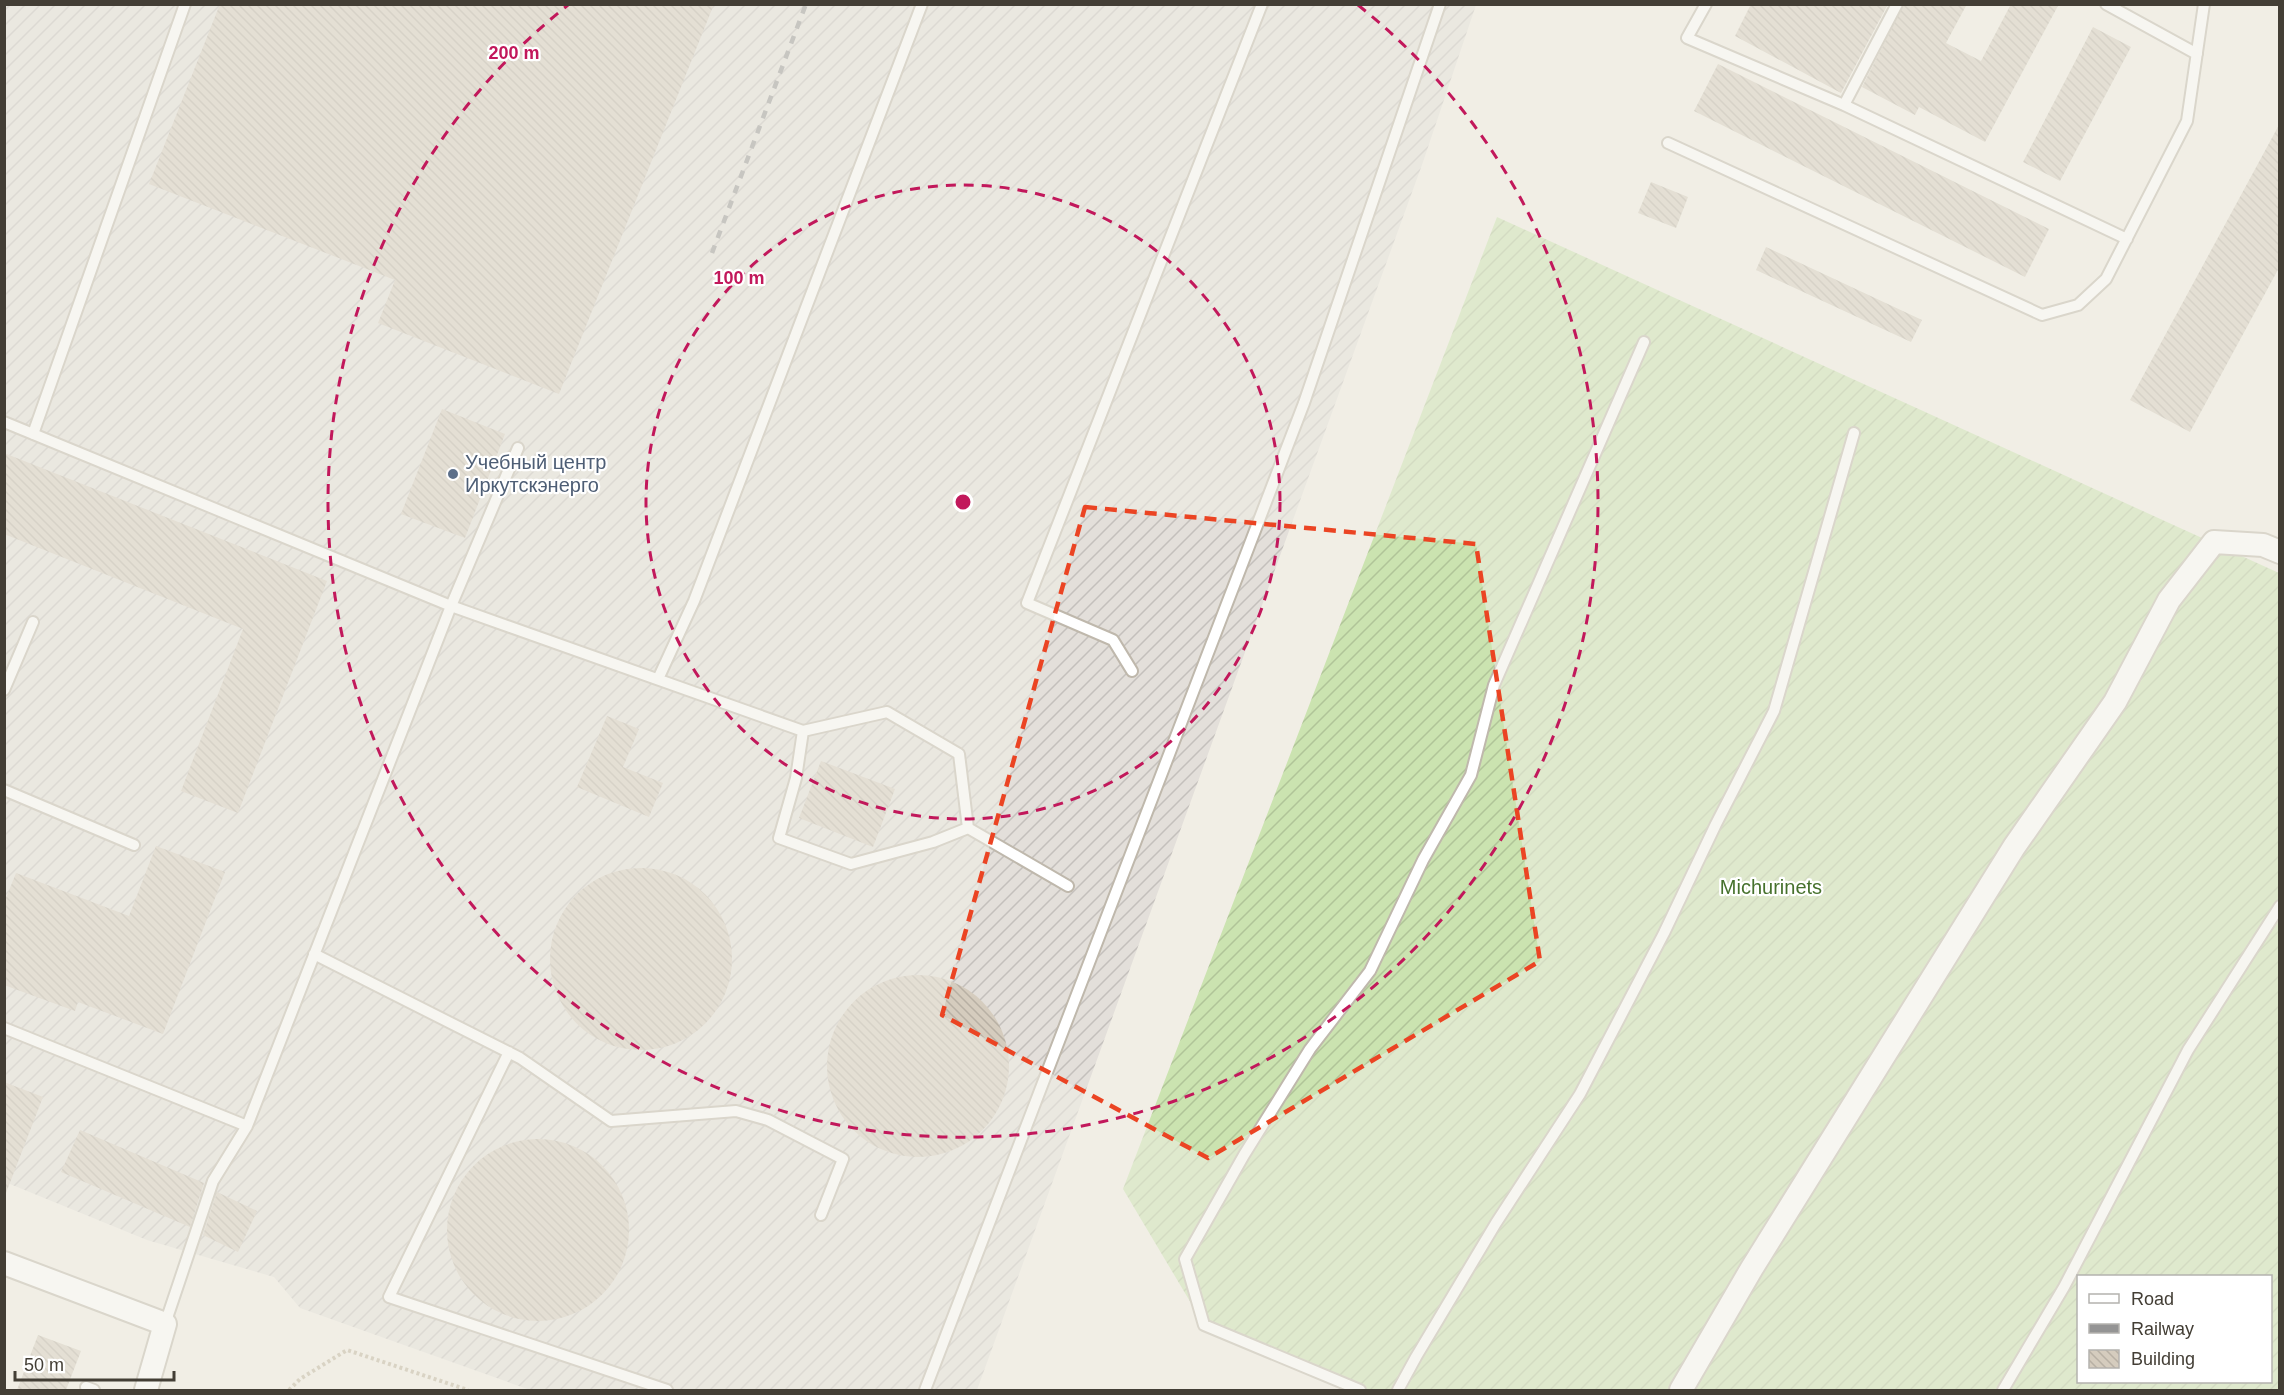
<svg xmlns="http://www.w3.org/2000/svg" width="2284" height="1395" font-family="Helvetica,sans-serif">
<style>
.industrial{fill:url(#industrial-furrows)}
.garden{fill:url(#garden-furrows);fill-rule:evenodd}
.building{fill:url(#building-back-hatch)}
.lines{fill:none;stroke-linecap:round;stroke-linejoin:round}
.lane-casing{stroke:#bfb8ac;stroke-width:14}
.street-casing{stroke:#bfb8ac;stroke-width:26}
.path{stroke:#bdb19b;stroke-width:4;stroke-dasharray:3 3;stroke-linecap:butt}
.lane{stroke:#fff;stroke-width:10}
.street{stroke:#fff;stroke-width:22}
.rail{stroke:#949494;stroke-width:4.5;stroke-dasharray:8 8;stroke-linecap:butt}
.marked{fill:none;stroke:#eb4423;stroke-width:4.5;stroke-dasharray:12 8;stroke-linejoin:round}
.ring{fill:none;stroke:#c2185b;stroke-width:3;stroke-dasharray:10 8}
.service-dot{fill:#5c6f8a;stroke:#fff;stroke-width:2}
.labels{text-anchor:middle;dominant-baseline:central;stroke-width:4.5;stroke-linejoin:round;paint-order:stroke}
.service-label{font-size:20px;fill:#4e5e75;stroke:#fff;text-anchor:start}
.park-label{font-size:20px;fill:#46712d;stroke:#fff}
.centre{fill:#c2185b;stroke:#fff;stroke-width:3}
.ring-label{font-size:18px;text-anchor:middle;font-weight:bold;fill:#c2185b;stroke:#fff;stroke-width:4.5;stroke-linejoin:round;paint-order:stroke}
</style>
<defs>
<pattern id="industrial-furrows" width="10" height="10" patternUnits="userSpaceOnUse" patternTransform="scale(1.5)"><rect width="10" height="10" fill="#e3dfda"/><path d="M-1 1l2-2M0 10L10 0M9 11l2-2" fill="none" stroke="#c4c0bc"/></pattern>
<pattern id="garden-furrows" width="10" height="10" patternUnits="userSpaceOnUse" patternTransform="scale(1.5)"><rect width="10" height="10" fill="#cbe3b0"/><path d="M-1 1l2-2M0 10L10 0M9 11l2-2" fill="none" stroke="#b0c498"/></pattern>
<pattern id="building-back-hatch" width="6" height="6" patternUnits="userSpaceOnUse" patternTransform="scale(1.5)"><rect width="6" height="6" fill="#d5ccbe"/><path d="M-1 5l2 2M0 0l6 6M5-1l2 2" fill="none" stroke="#b8b0a4"/></pattern>
</defs>
<rect width="100%" height="100%" fill="#f1eee5"/>
<!-- industrial -->
<path class="industrial" d="M4,5H1476L1423,162L977,1390H530L300,1308L274,1277L147,1240L5,1182Z"/>
<!-- garden -->
<path class="garden" d="M1497,217L2279,573V1390H1360L1204,1325L1123,1189ZM2078,1276H2270V1382H2078Z"/>
<!-- building -->
<path class="building" d="M220,4H714L559,394L378,323L395,280L149,184Z
M1751,4H1888L1841,93L1735,36Z
M1904,4H1967L1946,43L1981,61L2011,4H2059L1985,142L1919,107L1915,115L1862,87Z
M2093,27L2131,47L2060,181L2023,162Z
M1718,64L2049,229L2025,277L1694,111Z
M2280,123V266L2190,432L2130,400Z
M1651,182L1688,197L1676,228L1638,213Z
M1766,247L1922,320L1911,342L1756,270Z
M442,409L505,434L465,538L401,514Z
M4,453L327,581L238,813L181,791L243,629L4,534Z
M607,716L639,729L623,767L663,783L649,817L577,787Z
M821,761L895,789L873,847L799,818Z
M156,846L225,872L163,1034L78,1002L75,1011L4,985V903L16,873L129,916Z
M550 959a91 91 0 1 1 182 0a91 91 0 1 1-182 0Z
M827 1066a91 91 0 1 1 182 0a91 91 0 1 1-182 0Z
M4,1082L43,1097L6,1193H4Z
M80,1130L204,1183L190,1227L61,1172Z
M447 1230a91 91 0 1 1 182 0a91 91 0 1 1-182 0Z
M217,1192L257,1211L238,1252L203,1235Z
M38,1335L81,1351L66,1390H17Z"/>
<g class="lines">
<!-- lane casing -->
<g class="lane-casing">
<path id="lane" d="M1706,4L1687,38L1844,105L1897,4
M2106,4L2197,54
M1844,105L2127,239
M1668,143L2042,315L2078,305L2106,279L2187,121L2204,4
M4,422L451,606L803,731L887,712L959,754L968,828
M33,434L185,4
M1132,671L1113,640L1027,603L1262,4
M658,679L694,601L922,4
M4,690L33,622
M803,731L796,778L779,838L851,864L933,842L968,828L1068,886
M4,790L134,845
M314,954L520,1058L611,1121L736,1111L768,1120L843,1159L821,1215
M4,1028L247,1126
M509,1052L389,1297L667,1390
M165,1324L213,1181L247,1126L451,606L518,448
M86,1387L94,1390
M925,1390L1304,403L1440,4
M1360,1390L1204,1325L1185,1259L1244,1155L1310,1049L1370,971L1423,860L1471,775L1494,685L1644,342
M1398,1390L1416,1357L1496,1223L1580,1094L1664,933L1716,824L1774,711L1854,433
M2003,1390L2064,1287L2188,1050L2280,906"/>
</g>
<!-- street casing -->
<g class="street-casing">
<path id="street" d="M4,1263L165,1324L146,1390
M1681,1390L1752,1268L2014,847L2115,702L2169,600L2214,542L2263,545L2280,552"/>
</g>
<!-- path -->
<path class="path" d="M289,1390L300,1379L347,1350L468,1390"/>
<!-- lane -->
<use href="#lane" class="lane"/>
<!-- street -->
<use href="#street" class="street"/>
<!-- rail -->
<path class="rail" d="M712,253L806,4"/>
</g>
<!-- marked area -->
<path d="M0 0H2284V1395H0ZM1085,507L1476,544L1540,961L1208,1158L942,1015Z" fill="#f1eee5" fill-opacity=".55" fill-rule="evenodd"/>
<path class="marked" d="M1085,507L1476,544L1540,961L1208,1158L942,1015Z"/>
<!-- distance rings -->
<g class="ring">
<circle cx="963" cy="502" r="317"/>
<path d="M1358 5A635 635 0 1 1 568 5"/>
</g>
<!-- markers -->
<circle class="service-dot" cx="453" cy="474" r="6"/>
<g class="labels">
<!-- service labels -->
<g class="service-label">
<text x="465" y="462">Учебный центр<tspan x="465" dy="23">Иркутскэнерго</tspan></text>
</g>
<!-- park labels -->
<g class="park-label">
<text x="1771" y="887">Michurinets</text>
</g>
</g>
<circle cx="963" cy="502" r="9" class="centre"/>
<g class="ring-label">
<text x="514" y="59">200 m</text>
<text x="739" y="284">100 m</text>
</g>
<!-- border -->
<rect width="2284" height="1395" fill="none" stroke="#433e35" stroke-width="12"/>
<!-- legend -->
<rect x="2077" y="1275" width="195" height="108" fill="#ffffff" stroke="#b4b2ae" stroke-width="1.5"/>
<rect x="2089" y="1294" width="30" height="9" fill="#ffffff" stroke="#b4b2ae" stroke-width="1.5"/>
<text x="2131" y="1305" font-size="18" fill="#433e35">Road</text>
<rect x="2089" y="1324" width="30" height="9" fill="#949494" stroke="#b4b2ae" stroke-width="1.5"/>
<text x="2131" y="1335" font-size="18" fill="#433e35">Railway</text>
<rect x="2089" y="1350" width="30" height="18" fill="url(#building-back-hatch)" stroke="#b4b2ae" stroke-width="1.5"/>
<text x="2131" y="1365" font-size="18" fill="#433e35">Building</text>
<!-- scale -->
<path d="M15 1371v9h159v-9" fill="none" stroke="#433e35" stroke-width="3"/>
<text x="24" y="1371" font-size="18" fill="#433e35" stroke="#ffffff" stroke-width="4.5" paint-order="stroke">50 m</text>
</svg>
